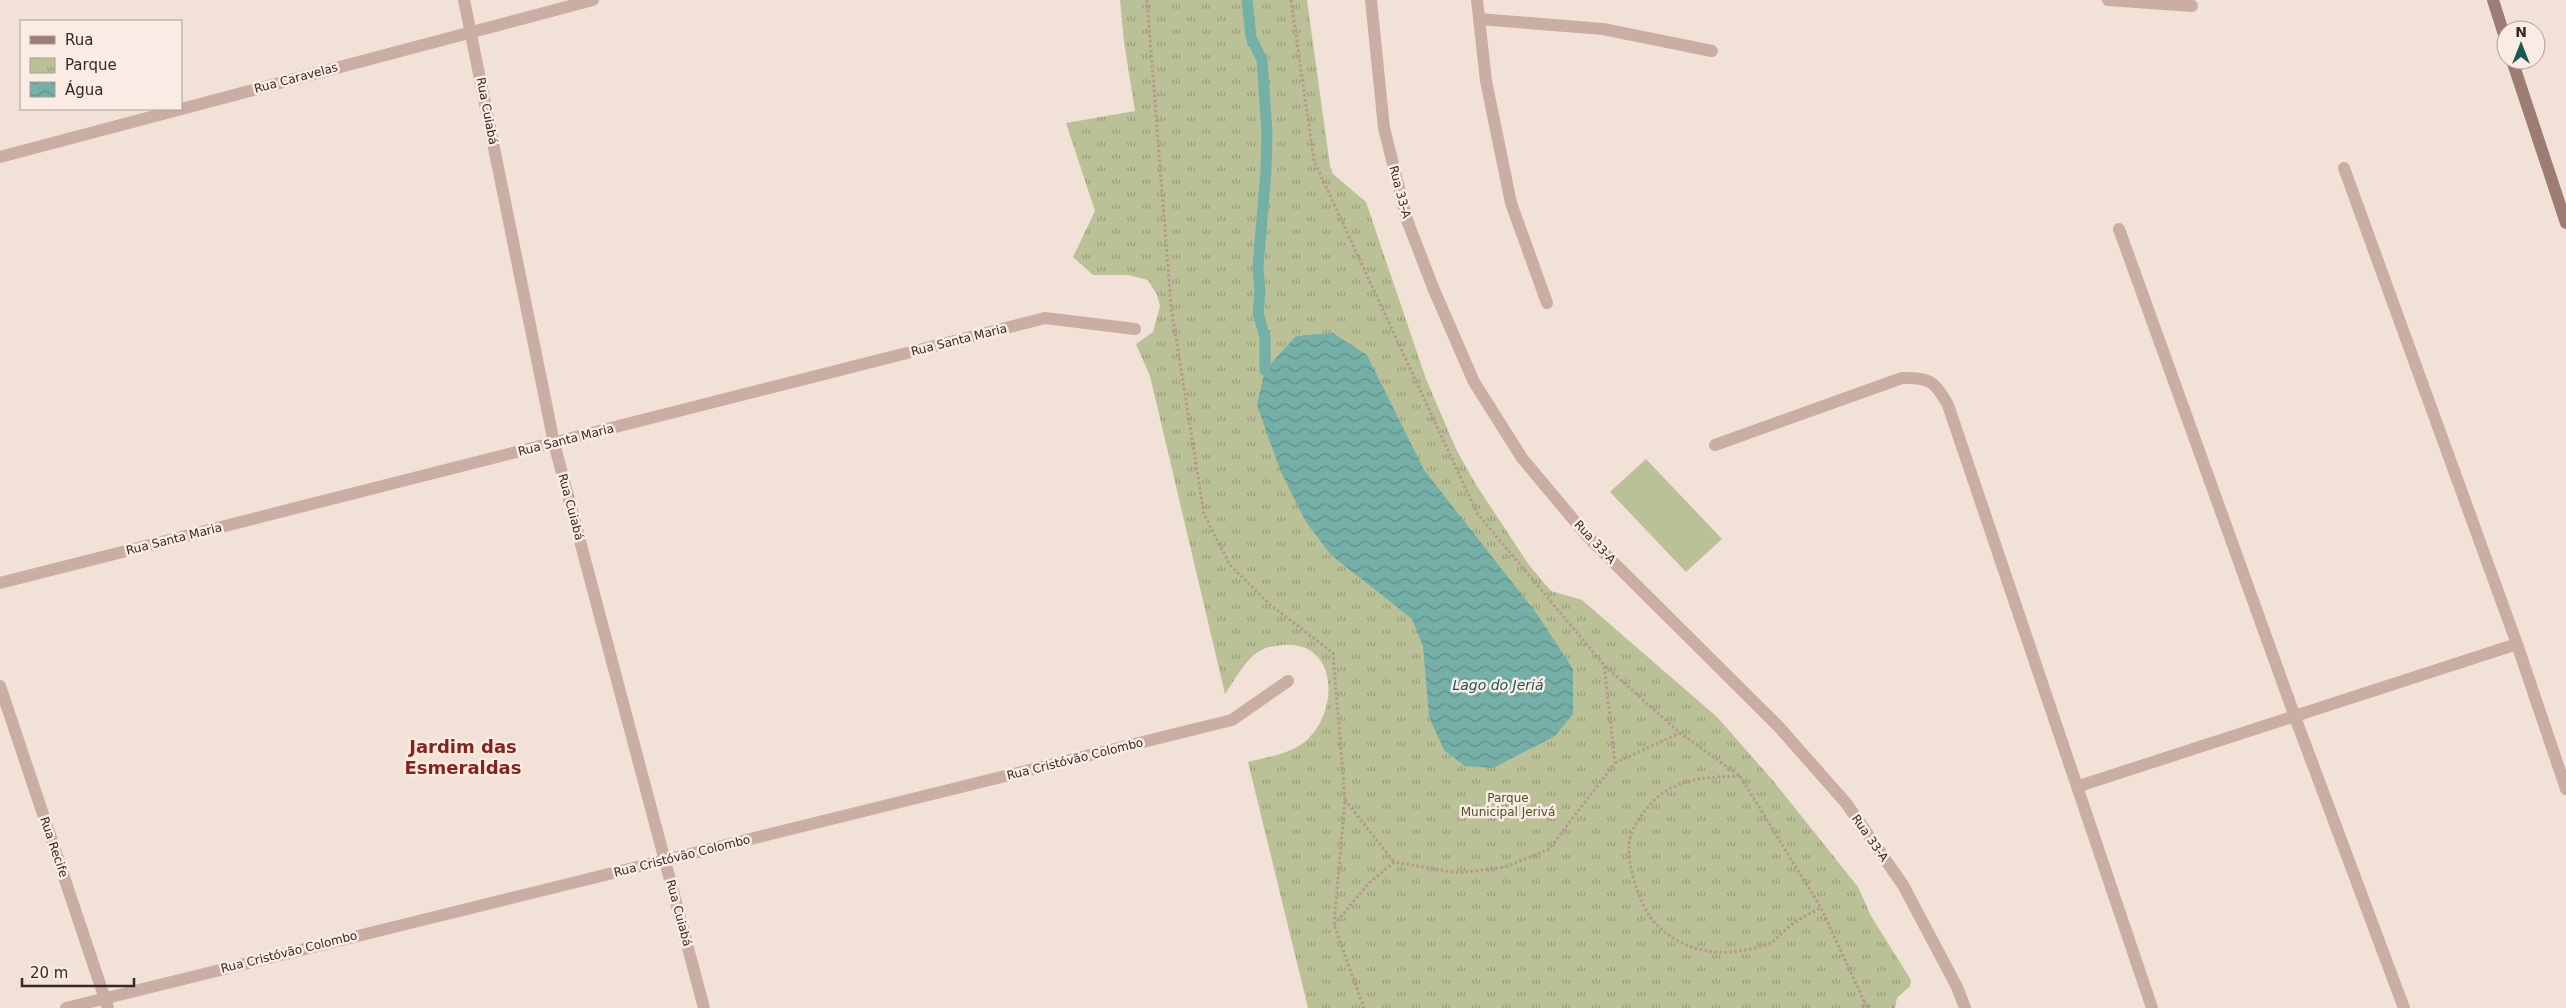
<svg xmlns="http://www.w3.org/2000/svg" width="2566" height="1008" font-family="'DejaVu Sans',sans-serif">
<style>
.green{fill:#bac197}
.park{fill:url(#park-tufts)}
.water{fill:url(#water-waves)}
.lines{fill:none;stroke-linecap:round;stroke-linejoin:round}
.stream{stroke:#75b0a8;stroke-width:11}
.path{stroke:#b6988d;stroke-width:3;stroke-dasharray:2.5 2.5;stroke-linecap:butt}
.lane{stroke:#caaea3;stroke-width:12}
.street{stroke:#caaea3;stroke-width:12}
.secondary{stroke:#9e7c74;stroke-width:12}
.labels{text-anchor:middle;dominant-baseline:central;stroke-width:5;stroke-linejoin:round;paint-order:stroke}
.street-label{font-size:12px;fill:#352825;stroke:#faece4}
.park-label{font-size:12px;fill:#4b5428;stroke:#faece4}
.water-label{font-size:14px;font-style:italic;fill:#1a5851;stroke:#faece4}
.district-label{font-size:18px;font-weight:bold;fill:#87231b;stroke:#faece4}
</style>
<defs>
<pattern id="park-tufts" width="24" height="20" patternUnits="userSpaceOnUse" patternTransform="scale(1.25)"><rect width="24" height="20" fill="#bac197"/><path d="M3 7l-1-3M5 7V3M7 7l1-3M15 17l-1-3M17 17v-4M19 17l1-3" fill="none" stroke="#989d7b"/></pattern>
<pattern id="water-waves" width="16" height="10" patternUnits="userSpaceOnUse" patternTransform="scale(1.25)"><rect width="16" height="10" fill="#75b0a8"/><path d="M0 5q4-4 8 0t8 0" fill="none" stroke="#618f89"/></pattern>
</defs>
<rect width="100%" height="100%" fill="#f2e1d7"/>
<!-- green -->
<path class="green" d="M1646,459L1722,539L1686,572L1610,492Z"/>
<!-- park -->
<path class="park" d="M1120,0H1307L1330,166L1333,174L1366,202L1426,379L1456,449L1475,483L1529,565L1551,591L1582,600L1717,717L1775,783L1858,887L1871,916L1911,980L1910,986L1897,998L1895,1008H1308L1248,762C1268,757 1292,754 1308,739C1339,709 1338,641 1283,645C1274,646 1265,647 1258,652C1244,661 1235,680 1225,694L1150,376L1136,344L1153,332L1160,306L1157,295L1148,280L1128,275H1093L1073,257L1095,211L1066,123L1135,111L1124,42Z"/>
<!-- water -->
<path class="water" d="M1333,333L1367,355L1424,470L1537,614L1573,669V714L1555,736L1493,768L1465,766L1444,750L1429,717L1423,646L1412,619L1331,555L1306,522L1280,470L1257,405L1265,370L1296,336Z"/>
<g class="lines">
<!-- stream -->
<path class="stream" d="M1247,0L1251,37L1262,60L1267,133L1266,171L1258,267L1260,292L1258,313L1265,337V370"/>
<!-- path -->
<path class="path" d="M1147,0L1171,306L1204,514L1230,565L1268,603L1333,653L1345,799L1334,925L1364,1008
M1291,0L1314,161L1477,513L1604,665L1680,733L1740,776L1821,908L1864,1001L1863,1008
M1615,763L1680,733
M1740,776C1716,777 1694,777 1673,787C1654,795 1630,825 1629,845C1627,866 1641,909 1655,923C1676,946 1708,956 1738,951C1747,950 1763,947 1771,943C1779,937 1786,928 1794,923C1802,917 1812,913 1820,908
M1345,800L1394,862
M1334,925L1369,883L1394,862L1458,873L1505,867L1549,849L1615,763L1604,665
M1864,1001L1870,1008"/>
<!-- lane -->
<path class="lane" d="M1477,0L1486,81L1511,203L1547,303
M2108,0L2192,6
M1479,19L1603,29L1712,51
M2344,168L2517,644L2566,789
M2119,229L2295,717L2404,1008
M1715,445L1902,378C1929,377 1935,381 1948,405L2152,1008
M2079,786L2517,644"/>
<!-- street -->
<path class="street" d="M464,0L554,443L704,1008
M1371,0L1384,128L1407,220L1434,290L1474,382L1522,458L1588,537L1779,727L1846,803L1903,885L1957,987L1965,1008
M0,157L593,0
M0,583L1045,318L1135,329
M0,686L108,1008
M66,1008L1232,720L1288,681"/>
<!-- secondary -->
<path class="secondary" d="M2493,0L2506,41
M2512,60L2566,223"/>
</g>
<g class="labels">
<!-- street labels -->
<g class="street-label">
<text transform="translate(296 78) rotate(-15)">Rua Caravelas</text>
<text transform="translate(487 111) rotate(79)">Rua Cuiabá</text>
<text transform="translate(1400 192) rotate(75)">Rua 33-A</text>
<text transform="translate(959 340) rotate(-14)">Rua Santa Maria</text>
<text transform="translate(566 440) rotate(-14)">Rua Santa Maria</text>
<text transform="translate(571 507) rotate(75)">Rua Cuiabá</text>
<text transform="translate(174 539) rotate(-14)">Rua Santa Maria</text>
<text transform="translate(1595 542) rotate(47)">Rua 33-A</text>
<text transform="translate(1075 759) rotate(-14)">Rua Cristóvão Colombo</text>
<text transform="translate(1870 838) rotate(55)">Rua 33-A</text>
<text transform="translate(54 847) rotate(71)">Rua Recife</text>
<text transform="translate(682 856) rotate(-14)">Rua Cristóvão Colombo</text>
<text transform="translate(679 913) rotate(75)">Rua Cuiabá</text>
<text transform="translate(289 952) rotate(-14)">Rua Cristóvão Colombo</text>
</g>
<!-- park labels -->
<g class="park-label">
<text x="1508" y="798">Parque<tspan x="1508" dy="14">Municipal Jerivá</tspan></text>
</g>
<!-- water labels -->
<g class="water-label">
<text x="1498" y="685">Lago do Jeriá</text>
</g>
<!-- district labels -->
<g class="district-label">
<text x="463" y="746">Jardim das<tspan x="463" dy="21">Esmeraldas</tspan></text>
</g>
</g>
<!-- legend -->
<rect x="20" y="20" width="162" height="90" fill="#faece4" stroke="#ab9e98"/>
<rect x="30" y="36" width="25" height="8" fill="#9e7c74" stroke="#ab9e98"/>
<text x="65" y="45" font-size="15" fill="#352825">Rua</text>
<rect x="30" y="58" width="25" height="15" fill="url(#park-tufts)" stroke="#ab9e98"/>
<text x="65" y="70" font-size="15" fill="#352825">Parque</text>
<rect x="30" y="82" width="25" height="15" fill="url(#water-waves)" stroke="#ab9e98"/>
<text x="65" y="95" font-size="15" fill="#352825">Água</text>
<!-- north arrow -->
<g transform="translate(2521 45)"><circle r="24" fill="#faece4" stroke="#ab9e98"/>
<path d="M0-4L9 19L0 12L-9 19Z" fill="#1a5851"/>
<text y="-8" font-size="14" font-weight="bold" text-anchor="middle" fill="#352825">N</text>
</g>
<!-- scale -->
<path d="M22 978v8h112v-8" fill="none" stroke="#352825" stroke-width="2.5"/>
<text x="30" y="978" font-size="15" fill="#352825" stroke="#faece4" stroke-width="4" paint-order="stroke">20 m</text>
</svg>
